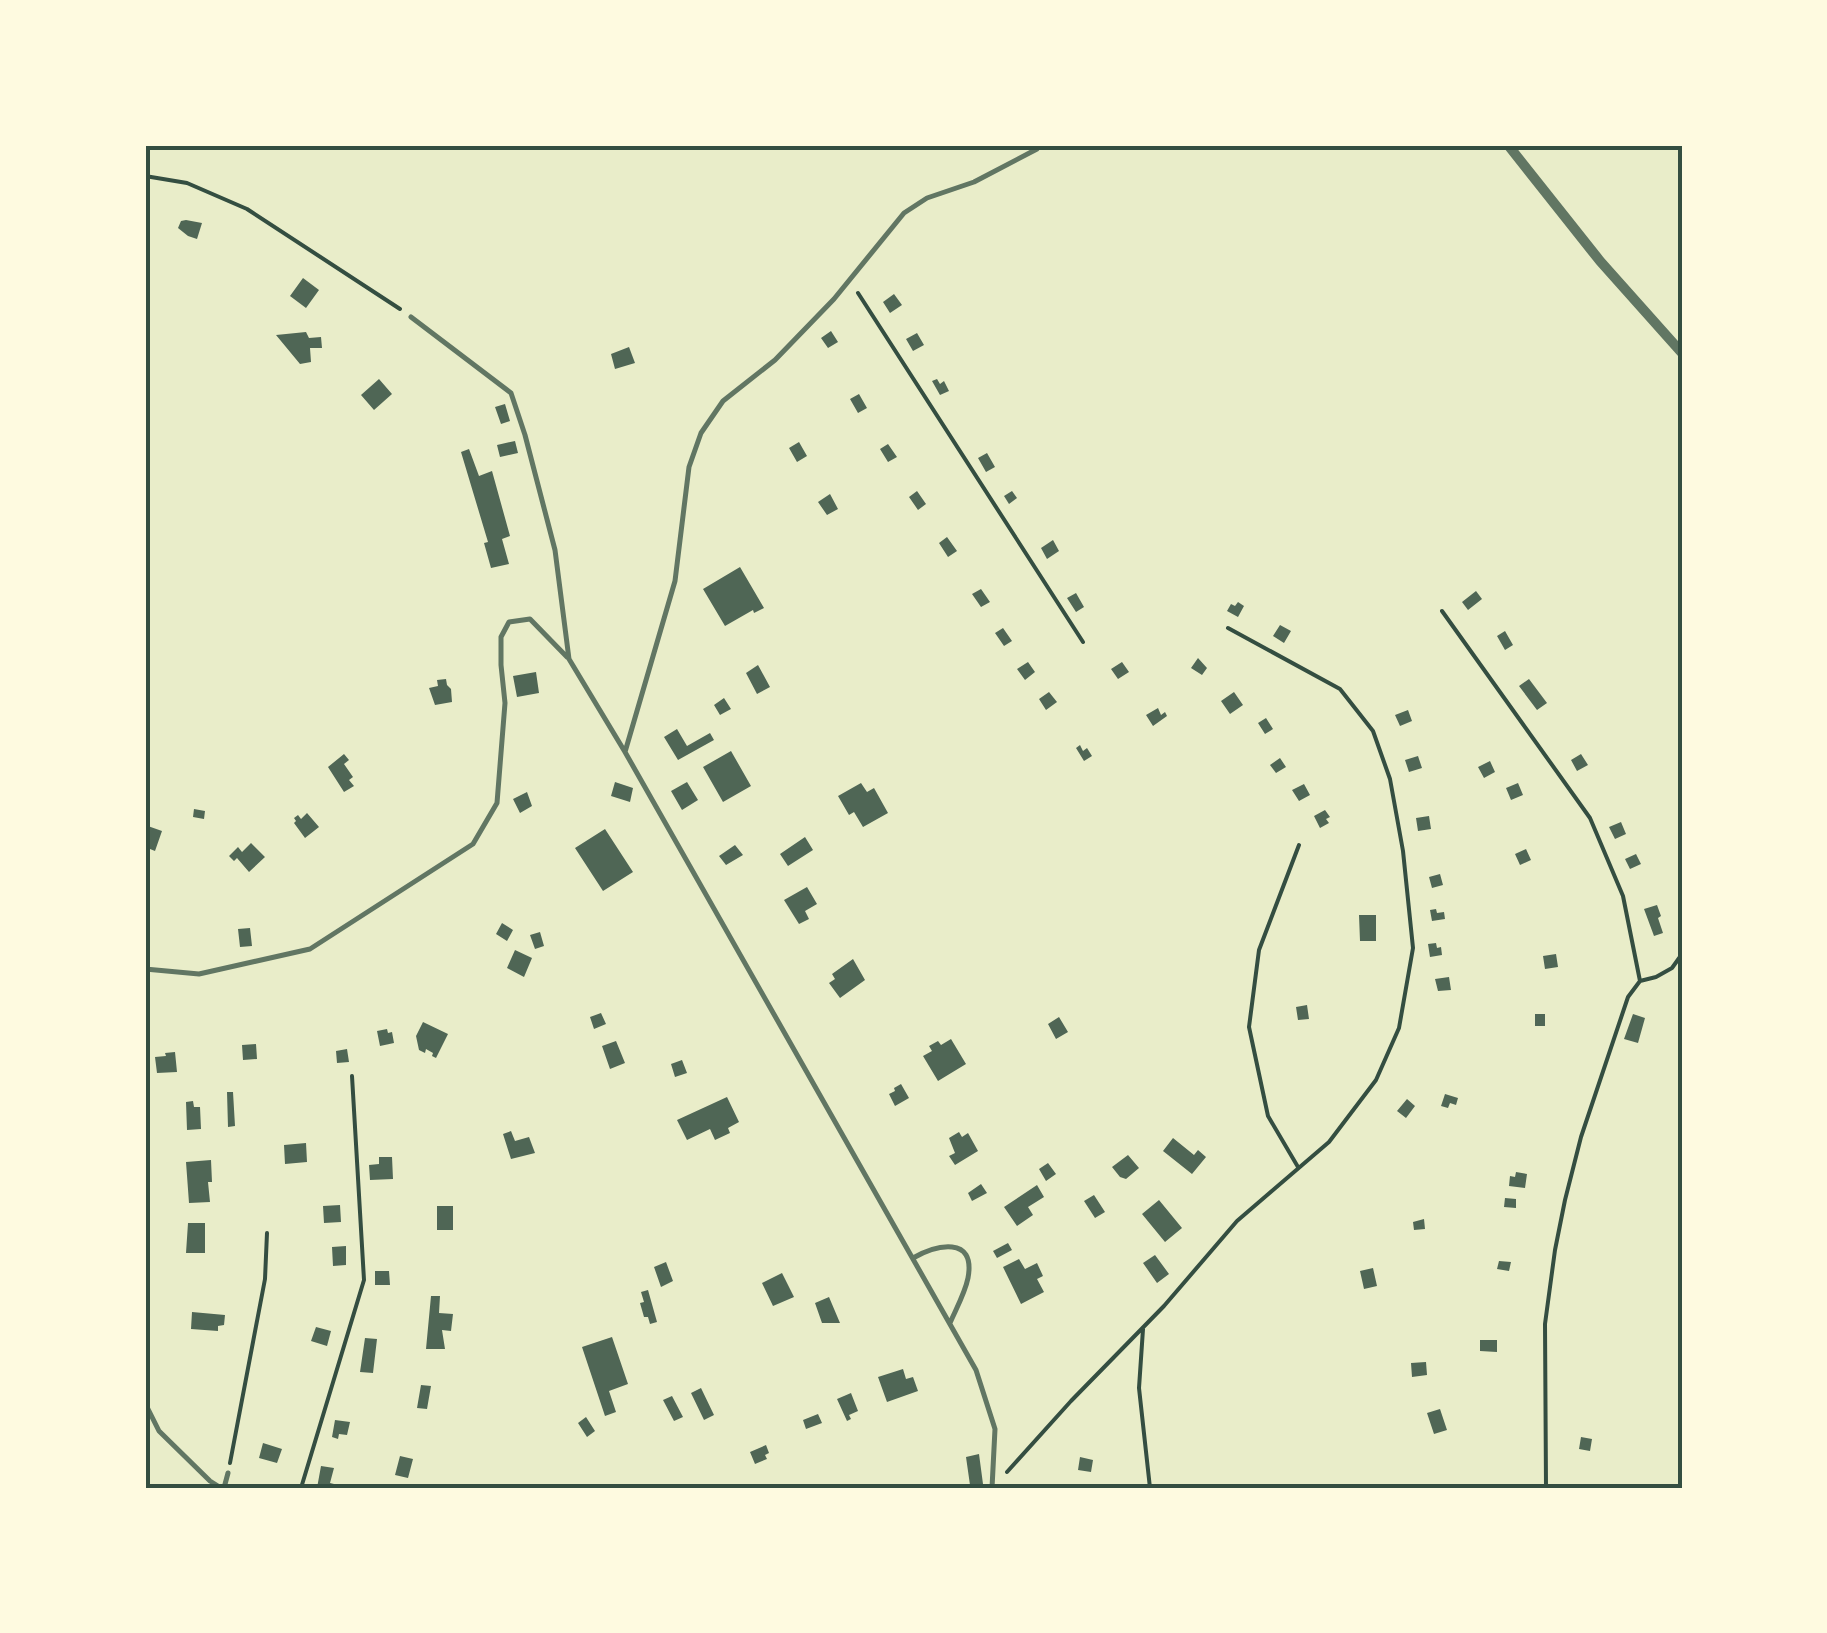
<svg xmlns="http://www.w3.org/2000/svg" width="1827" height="1633" font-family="Helvetica,sans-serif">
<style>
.building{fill:#4f6655}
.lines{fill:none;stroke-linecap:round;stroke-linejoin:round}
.path{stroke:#344e41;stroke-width:4}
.service{stroke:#617663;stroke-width:5}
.minor{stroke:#617663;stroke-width:10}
.neatline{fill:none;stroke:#344e41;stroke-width:4}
</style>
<rect width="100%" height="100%" fill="#e9edc9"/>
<!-- building -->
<path class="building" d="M186,220L202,223L197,239L188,236L178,228L181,221Z
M303,278L319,290L306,308L290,296Z
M894,294L902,305L890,313L883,302Z
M831,331L838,342L828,348L821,338Z
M306,332L309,338L321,337L322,348H310L311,362L300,364L276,335Z
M917,333L924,345L913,351L906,339Z
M629,347L635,363L615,369L611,354Z
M379,379L392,394L374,410L361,395Z
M937,379L940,384L944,381L949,391L940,395L932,381Z
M859,394L867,408L858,413L850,399Z
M505,404L510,421L501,424L495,407Z
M515,441L518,453L500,457L497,445Z
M799,442L807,456L797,462L789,448Z
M888,444L897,457L888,462L880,449Z
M469,449L479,476L492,471L510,536L502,539L509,564L491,568L484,543L488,542L461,452Z
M987,453L995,467L986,472L978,458Z
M917,491L926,504L918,510L909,497Z
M1012,491L1017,498L1009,504L1004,496Z
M830,494L838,509L827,515L818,502Z
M947,537L957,551L948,557L939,543Z
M1053,540L1059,551L1047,559L1041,548Z
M740,567L764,608L754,613L753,610L725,626L703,589Z
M981,589L990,602L981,607L972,594Z
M1476,591L1482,599L1468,610L1462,602Z
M1076,593L1084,607L1076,612L1067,598Z
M1238,602L1244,606L1238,617L1227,611L1231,604L1235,606Z
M1280,625L1291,631L1284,643L1273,636Z
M1003,628L1012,641L1004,646L995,633Z
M1505,631L1513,645L1505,650L1497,636Z
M1198,658L1207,668L1202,675L1191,668Z
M1028,662L1035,672L1025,680L1017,669Z
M1122,662L1129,672L1118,679L1111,669Z
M758,665L770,687L757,694L746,673Z
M536,672L539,693L517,697L513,676Z
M446,679L447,685L451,689L452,702L435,705L429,688L438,686L437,680Z
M1529,679L1547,703L1537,710L1519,686Z
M1049,692L1057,702L1046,710L1039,699Z
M1234,692L1243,705L1230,714L1221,701Z
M724,698L731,709L720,715L714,705Z
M1158,708L1161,715L1165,712L1167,716L1153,726L1146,715Z
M1408,710L1412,721L1400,726L1395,715Z
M1266,718L1273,729L1265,734L1258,723Z
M677,729L687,746L710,733L714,740L678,760L664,737Z
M1080,745L1083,751L1087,748L1092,756L1084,761L1076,748Z
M731,751L751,786L723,802L703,767Z
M344,754L349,760L344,764L353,777L349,780L354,786L344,792L328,767Z
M1581,754L1588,765L1577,771L1571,760Z
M1418,756L1422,768L1409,772L1405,760Z
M1280,758L1286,767L1276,773L1270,765Z
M1490,761L1495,772L1484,778L1478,767Z
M615,782L633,788L630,802L611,796Z
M687,782L698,800L682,810L671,791Z
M861,783L867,792L874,788L888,813L863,827L854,812L849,815L838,796Z
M1518,783L1523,795L1511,800L1506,788Z
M1304,784L1310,795L1299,801L1292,790Z
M527,792L532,806L520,813L513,799Z
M194,809L205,811L204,819L193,817Z
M1325,810L1330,817L1326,819L1329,823L1320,828L1314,816Z
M307,813L319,827L305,838L294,823L296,821L294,818L298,815L301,819Z
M1429,816L1431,829L1418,831L1416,818Z
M1621,822L1626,834L1615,839L1609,827Z
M145,825L162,831L155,851L145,847Z
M605,829L633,872L603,891L575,848Z
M805,837L813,850L788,866L780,854Z
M251,843L265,857L249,872L237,858L234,861L229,856L238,847L242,852Z
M735,845L743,855L726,865L719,856Z
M1526,849L1531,860L1520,865L1515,854Z
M1636,854L1641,864L1630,869L1625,859Z
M1440,874L1443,885L1432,888L1429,877Z
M807,887L817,904L805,911L809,919L799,924L784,900Z
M1657,905L1661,916L1658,918L1663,933L1654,936L1644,909Z
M1436,909L1437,913L1444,912L1445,919L1432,921L1430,910Z
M1359,915H1376V941H1360Z
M502,923L513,930L507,941L496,934Z
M250,928L252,946L240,947L238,929Z
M540,932L544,946L535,949L530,935Z
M1436,943L1437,948L1441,947L1442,955L1430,957L1428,944Z
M515,950L532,958L524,977L507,968Z
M1556,954L1558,967L1545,969L1543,956Z
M853,959L865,980L840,998L829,983L835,979L832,974Z
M1449,977L1451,990L1438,991L1435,979Z
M1307,1005L1309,1019L1298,1020L1296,1007Z
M601,1013L606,1024L594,1029L590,1017Z
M1535,1014H1545V1026H1535Z
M1633,1014L1645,1018L1638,1043L1624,1039Z
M1059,1017L1068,1032L1056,1039L1048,1024Z
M423,1022L448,1034L436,1058L432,1056L433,1053L426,1049L425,1053L419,1050L416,1036Z
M387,1029L388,1033L392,1032L394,1043L380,1046L377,1031Z
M951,1039L966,1064L938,1081L923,1056L932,1051L929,1046L938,1041L941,1045Z
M616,1041L625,1063L610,1069L602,1046Z
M256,1044L257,1059L243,1060L242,1045Z
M347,1049L349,1062L337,1063L336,1051Z
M175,1052L177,1072L157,1073L155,1057L166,1056L165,1053Z
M682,1060L687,1073L675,1077L671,1064Z
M901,1084L909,1098L895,1106L889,1094L895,1091L894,1088Z
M227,1092H233L235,1126L228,1127Z
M1445,1094L1458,1098L1456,1105L1450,1103L1448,1108L1441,1106Z
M727,1097L739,1122L728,1128L730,1133L715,1140L710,1129L687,1140L677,1120Z
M1407,1099L1415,1106L1406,1118L1397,1111Z
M193,1101L194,1107H200L201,1129L187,1130L186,1102Z
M511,1131L515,1141L529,1137L535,1153L511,1159L503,1134Z
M959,1132L962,1137L968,1133L978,1151L955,1165L949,1156L955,1153L949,1138Z
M1173,1138L1194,1155L1198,1150L1206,1157L1192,1174L1163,1151Z
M306,1143L307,1162L285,1164L284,1145Z
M1128,1155L1139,1168L1126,1179L1120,1177L1112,1167Z
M379,1157H392L393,1179L370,1180L369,1165L379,1164Z
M211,1160L212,1182H208L210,1202L189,1203L186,1162Z
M1048,1163L1056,1174L1046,1181L1039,1169Z
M1516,1172L1527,1174L1525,1188L1509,1186L1510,1176L1515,1177Z
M981,1184L987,1193L972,1201L968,1193Z
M1037,1185L1044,1197L1028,1207L1033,1215L1017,1226L1004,1207Z
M1094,1195L1105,1212L1095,1218L1084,1201Z
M1505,1198L1516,1199V1208L1504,1207Z
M1159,1200L1182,1228L1165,1242L1142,1214Z
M340,1205L341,1222L324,1223L323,1206Z
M437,1206H453V1230H437Z
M1424,1219L1425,1229L1414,1230L1413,1222Z
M188,1223H205V1253H186Z
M1008,1243L1012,1250L997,1258L993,1251Z
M346,1246V1265L333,1266L332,1247Z
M1155,1255L1169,1274L1157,1283L1143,1263Z
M1019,1259L1025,1269L1037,1263L1043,1276L1037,1279L1044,1292L1021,1304L1003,1267Z
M1499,1261L1511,1262L1509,1271L1497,1269Z
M666,1262L673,1281L661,1287L654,1267Z
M1373,1268L1377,1286L1364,1289L1360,1271Z
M375,1271H389L390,1285H375Z
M782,1273L794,1297L773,1306L762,1283Z
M648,1290L657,1322L650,1324L648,1317H644L640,1303L644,1302L641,1292Z
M431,1296H440L439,1313L453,1314L451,1331L442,1330L445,1349H426Z
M829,1297L840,1323H822L815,1303Z
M192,1312L225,1315L224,1325L218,1326V1331L191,1329Z
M316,1327L331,1331L327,1346L311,1341Z
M612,1337L628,1384L609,1391L616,1412L605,1416L582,1347Z
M365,1338L377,1339L373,1373L360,1372Z
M1480,1340H1497V1352L1480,1351Z
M1426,1362L1427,1375L1412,1377L1411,1363Z
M903,1369L906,1379L913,1377L918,1391L887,1402L878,1377Z
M421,1385L431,1386L427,1409L417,1408Z
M701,1388L714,1415L704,1420L691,1393Z
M851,1393L858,1411L849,1415L851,1419L847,1421L837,1399Z
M672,1396L683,1417L674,1421L663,1400Z
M1440,1409L1447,1430L1434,1434L1427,1413Z
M818,1414L822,1423L806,1429L803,1420Z
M586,1417L595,1431L587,1437L578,1423Z
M335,1420L350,1422L347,1435L339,1434L338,1439L332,1437Z
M1581,1437L1592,1439L1590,1451L1579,1449Z
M263,1443L282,1449L277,1463L259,1458Z
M766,1445L769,1453L765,1455L767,1459L755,1464L750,1452Z
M979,1454L983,1484L970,1485L966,1457Z
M400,1456L413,1459L408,1478L395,1475Z
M1080,1457L1093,1460L1091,1472L1078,1470Z
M321,1466L334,1468L330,1483L334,1484L333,1488H317Z"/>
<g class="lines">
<!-- path -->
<path class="path" d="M145,176L187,183L247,209L400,309
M858,293L1083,642
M1442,611L1590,818L1623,896L1640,981
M1298,1167L1268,1116L1249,1027L1259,950L1299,845
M1143,1329L1139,1388L1150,1488
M230,1463L265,1279L267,1233
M1007,1472L1071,1401L1164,1306L1237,1221L1329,1142L1376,1080L1399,1028L1413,948L1403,851L1390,779L1373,731L1340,689L1228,628
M301,1488L364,1280L352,1076
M1546,1488L1545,1324L1555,1250L1565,1200L1581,1137L1628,997L1640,981L1656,977L1672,968L1682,954"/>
<!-- service -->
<path class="service" d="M411,317L511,393L525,435L555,550L569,659L625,752L976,1370L995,1429L992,1488
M625,752L675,581L689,467L701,433L723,401L775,360L834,299L904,213L927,198L974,182L1037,149L1039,145
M145,969L199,974L310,949L473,844L497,803L505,703L501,665V637L509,622L530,619L567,657
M913,1258C936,1245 976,1235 968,1278C965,1293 956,1309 950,1323
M145,1403L159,1431L210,1481L221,1488
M224,1488L228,1473"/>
<!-- minor -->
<path class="minor" d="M1508,145L1600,261L1682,353"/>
</g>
<!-- border -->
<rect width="1827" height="1633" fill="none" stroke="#fefae0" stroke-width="295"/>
<rect x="148" y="148" width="1532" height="1338" class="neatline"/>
</svg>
